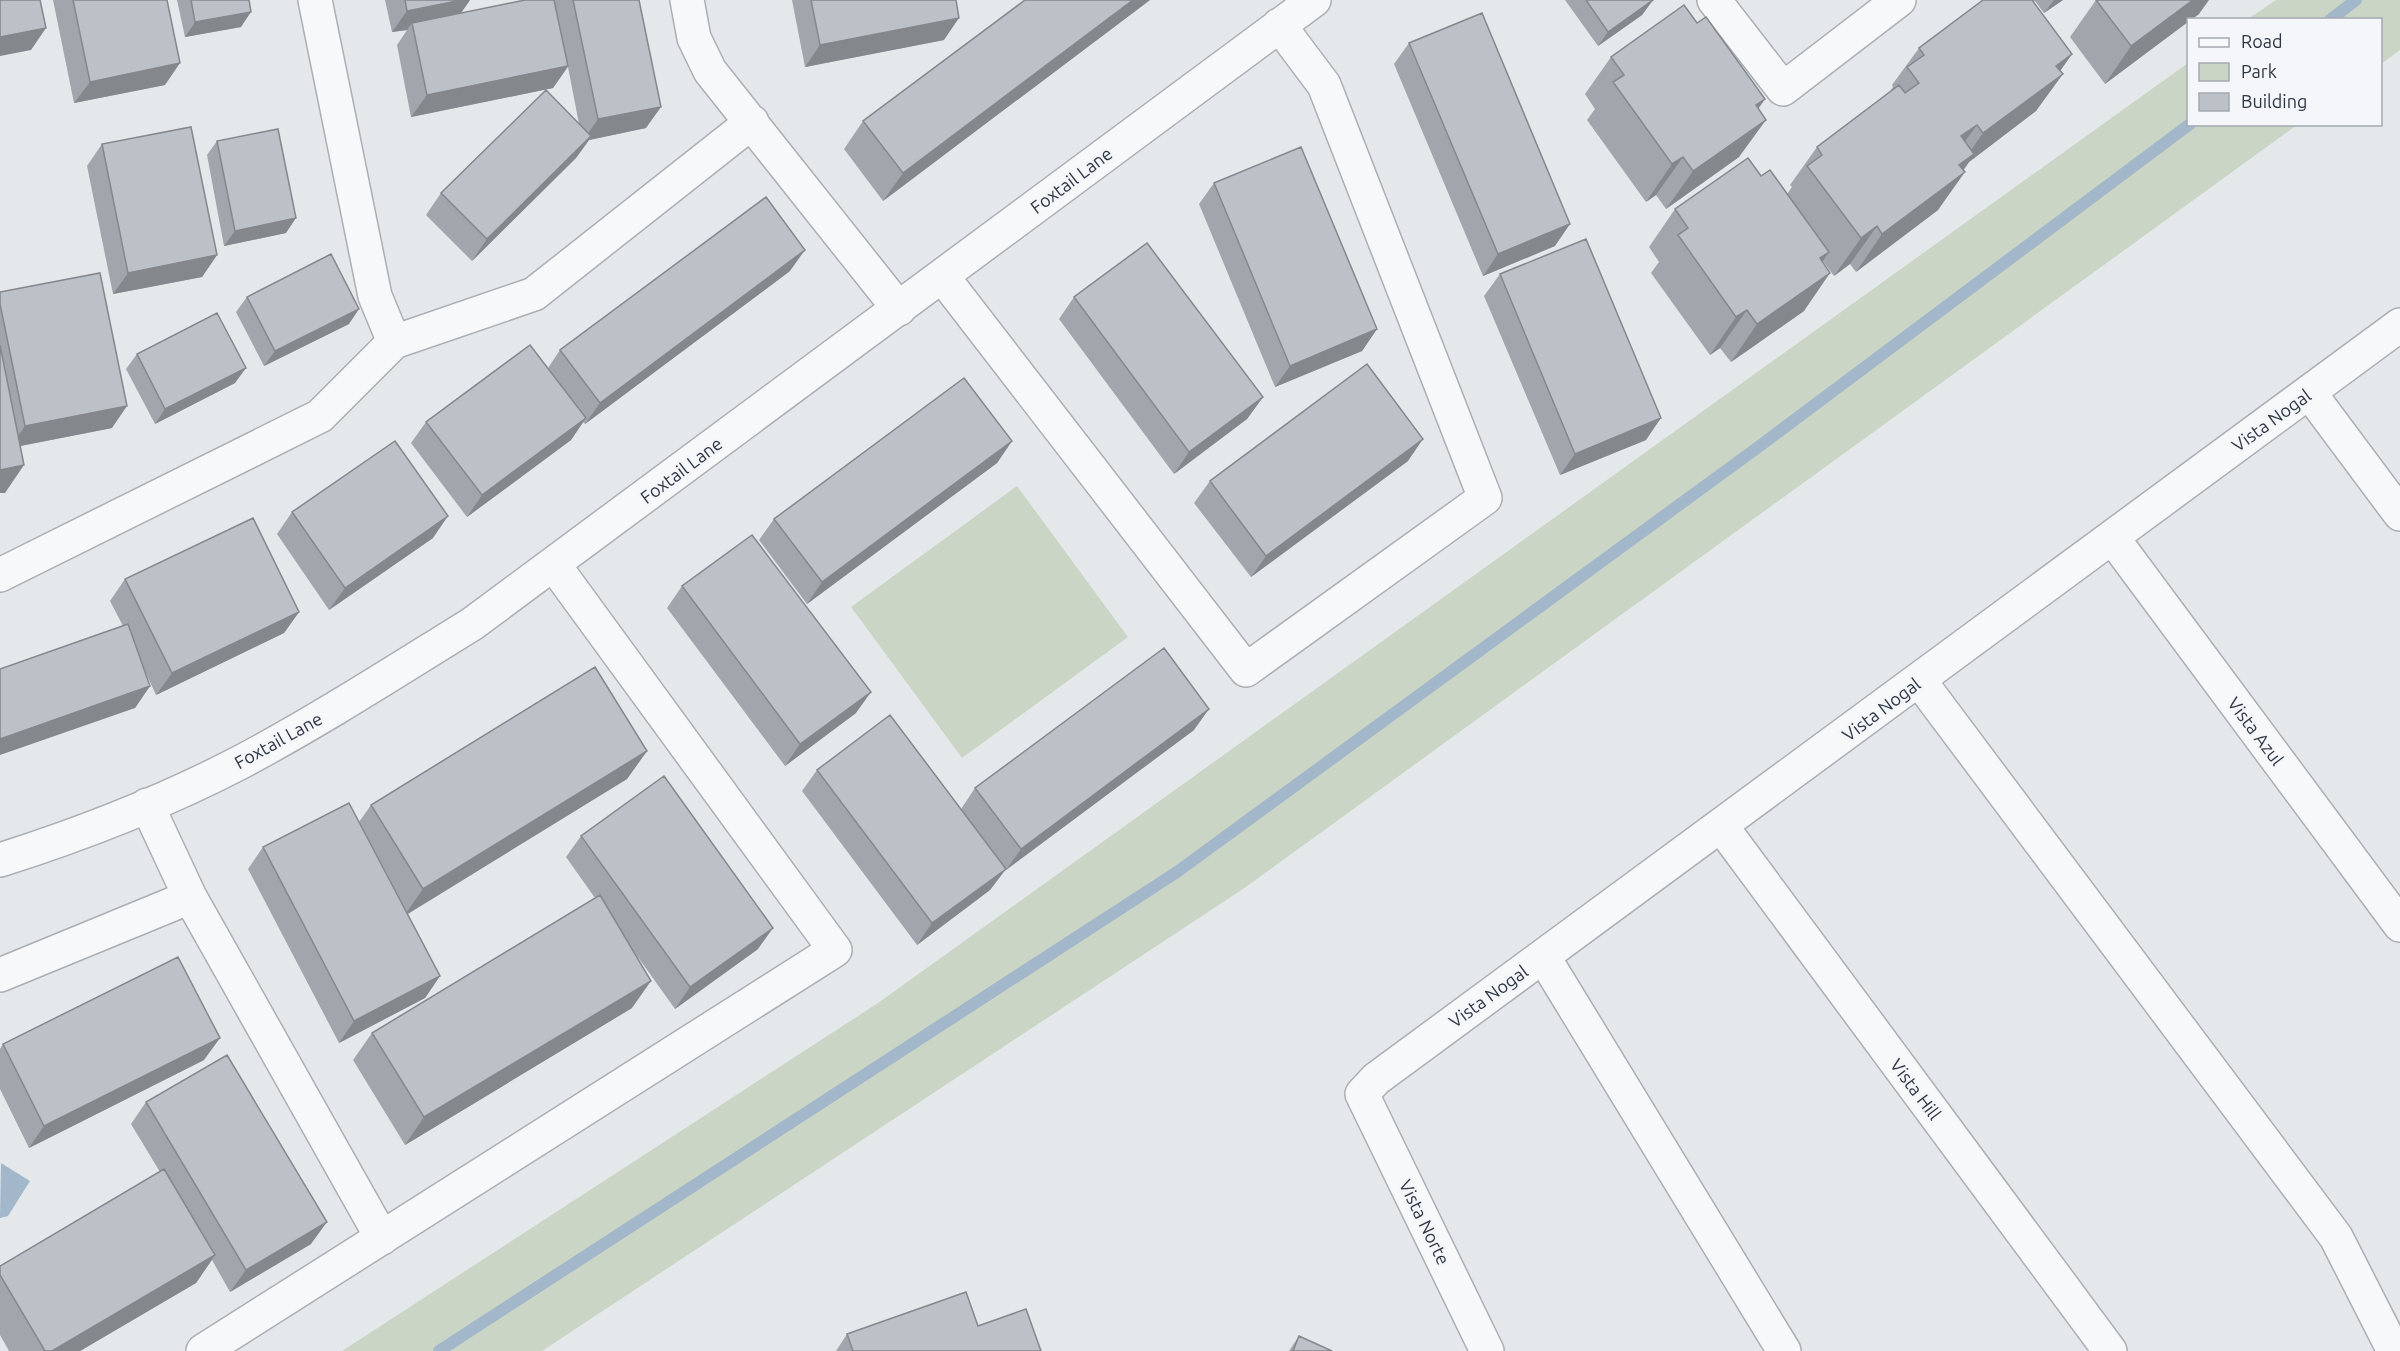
<svg xmlns="http://www.w3.org/2000/svg" width="2400" height="1351" font-family="Ubuntu,sans-serif">
<style>
.green{fill:#cbd5c6}
.water{fill:#a2b7c9}
.lines{fill:none;stroke-linecap:round;stroke-linejoin:round}
.stream{stroke:#a2b7c9;stroke-width:12}
.minor-casing{stroke:#aaafb5;stroke-width:36}
.minor{stroke:#f7f8fa;stroke-width:33}
.wall{fill:#a2a6ac}
.shaded-wall{fill:#84878c}
.building{fill:#bcc1c8;stroke:#84878c;stroke-width:1.5}
.labels{text-anchor:middle;dominant-baseline:central;stroke-width:5;stroke-linejoin:round;paint-order:stroke}
.street-label{font-size:18px;fill:#2d3643;stroke:#f4f6f9}
</style>
<rect width="100%" height="100%" fill="#e5e8eb"/>
<!-- green -->
<path class="green" d="M2276,0H2400V50L2381,64L2380,20L2248,19Z
M2188,63V124L2297,125L1243,889L542,1351H342L878,1003Z
M1017,486L1128,637L962,758L851,607Z"/>
<!-- water -->
<path class="water" d="M1,1163L30,1181L8,1216L0,1218Z"/>
<g class="lines">
<!-- stream -->
<path class="stream" d="M2330,20L2356,0
M439,1351L1177,872L1761,445L2190,124"/>
<!-- minor casing -->
<g class="minor-casing">
<path id="minor" d="M315,0L375,296L394,342
M687,0L694,38L710,71L899,309
M1714,0L1783,89L1899,0
M942,276L1246,670L1485,498L1324,85L1279,25
M2309,392L2400,514
M2112,537L2400,925
M0,575L320,416L394,342L534,294L752,122
M1919,680L2336,1237L2394,1351
M147,805L190,897L382,1238
M1722,827L2110,1351
M0,860C82,834 164,802 241,762C320,720 396,671 472,624L1314,0
M1543,956L1784,1351
M0,975L190,897
M203,1351L835,950L554,565
M1487,1351L1362,1094L1376,1079L2400,325"/>
</g>
<!-- minor -->
<use href="#minor" class="minor"/>
</g>
<!-- wall -->
<path class="wall" d="M53,0H167L165,85L74,103Z
M177,0H249L241,27L185,37Z
M385,0H470L461,13L525,0H639L646,128L589,140L576,158L472,261L426,215L441,193L579,124L568,67L553,88L411,117L397,45L407,30L392,32Z
M792,0H956L944,40L805,67Z
M1025,0H1150L883,201L844,149L863,121Z
M1565,0H1653L1642,15L1598,46Z
M1983,0H2063L2044,13L2035,1L2033,2L2072,54L2060,71L2036,111L1969,162L1938,210L1856,272L1850,264L1834,276L1823,261L1804,311L1731,362L1720,348L1710,355L1651,273L1659,262L1649,247L1675,209L1761,176L1787,194L1792,187L1790,185L1817,147L1889,93L1893,87L1892,85L1919,48Z
M2096,0L2199,14L2191,20H2188L2105,84L2070,37Z
M1697,23L1765,99L1758,109L1739,157L1666,209L1656,195L1646,202L1587,120L1595,109L1585,94L1611,57Z
M1409,43L1555,246L1483,276L1394,64Z
M217,141L286,233L224,246L207,155Z
M102,144L217,255L202,277L113,294L87,166Z
M1214,183L1377,329L1362,351L1275,387L1199,204Z
M790,271L585,424L583,422L571,440L467,517L411,443L426,422L548,368L560,350Z
M1500,274L1646,440L1560,475L1484,296Z
M0,292L112,428L20,446L5,493H0Z
M247,297L349,324L264,366L236,312Z
M1074,297L1263,397L1247,419L1174,474L1059,319Z
M137,354L235,383L155,424L126,369Z
M1012,441L997,463L807,604L759,540L774,519Z
M1408,461L1251,577L1194,503L1210,481Z
M292,512L433,538L329,610L277,534Z
M125,579L299,612L284,633L156,695L145,671L150,686L135,708L123,626L110,601Z
M682,586L856,713L785,766L667,608Z
M1194,730L1006,870H1005L990,890L917,945L802,791L817,770L961,809L975,788Z
M647,751L627,779L408,914L440,976L425,998L339,1043L248,869L263,847L359,822L371,805Z
M581,836L758,949L675,1009L635,953L632,1008L405,1145L353,1060L372,1033L595,898L566,857Z
M3,1044L204,1060L29,1148L0,1089V1049Z
M146,1102L311,1244L230,1292L212,1260L196,1283L80,1351H9L0,1335V1266L160,1172L131,1124Z
M978,1326L1041,1351H836L847,1334Z
M1299,1336L1332,1351H1289Z"/>
<!-- shaded-wall -->
<path class="shaded-wall" d="M462,0H470L456,20L412,23L407,30L392,32L407,11Z
M1133,0H1150L883,201L903,173Z
M1653,0L1642,15L1598,46L1608,32Z
M2054,0H2063L2044,13Z
M2193,0H2209L2199,14L2191,20H2188V22L2105,84L2131,46Z
M251,12L241,27L185,37L195,22Z
M959,18L944,40L805,67L820,45Z
M46,28L31,50L0,56V37Z
M2072,54L2053,81L2063,74L2036,111L1969,162L1958,177L1965,172L1938,210L1856,272L1882,234L1962,163L1983,133L2056,66Z
M180,63L165,85L74,103L90,82Z
M568,66L553,88L411,117L427,95Z
M1765,99L1738,137L1756,105Z
M661,107L646,128L589,140L576,158L472,261L487,239L583,141L598,119Z
M1766,120L1739,157L1666,209L1693,171Z
M1977,125L1950,162L1961,136Z
M1683,157L1656,195L1646,202L1672,164Z
M296,218L286,233L224,246L235,231Z
M1570,224L1555,246L1483,276L1498,254Z
M1877,226L1850,264L1834,276L1861,238Z
M805,250L790,271L585,424L600,403Z
M1829,252L1803,290L1820,258Z
M217,255L202,277L113,294L128,273Z
M1830,273L1804,311L1731,362L1757,324Z
M359,309L349,324L264,366L275,351Z
M1747,310L1720,348L1710,355L1736,317Z
M1377,329L1362,351L1275,387L1290,366Z
M246,368L235,383L155,424L165,409Z
M1263,397L1247,419L1174,474L1189,452Z
M127,406L112,428L10,448L25,426Z
M586,418L571,440L467,517L482,495Z
M1661,418L1646,440L1560,475L1575,454Z
M1423,439L1408,461L1251,577L1266,556Z
M1012,441L997,463L807,604L822,582Z
M24,465L5,493H0V470Z
M448,516L433,538L329,610L345,588Z
M299,612L284,633L156,695L172,673Z
M150,686L135,708L0,755V739Z
M871,692L856,713L785,766L800,744Z
M1209,709L1194,730L1006,870L1021,849Z
M647,751L627,779L404,916L423,889Z
M1006,869L990,890L917,945L932,923Z
M773,928L758,949L675,1009L690,987Z
M440,976L425,998L339,1043L354,1021Z
M651,981L632,1008L405,1145L424,1117Z
M220,1038L204,1060L29,1148L44,1126Z
M327,1222L311,1244L230,1292L246,1270Z
M215,1255L196,1283L80,1351H52Z"/>
<!-- building -->
<path class="building" d="M0,0H40L46,28L0,37Z
M73,0H167L180,63L90,82Z
M191,0H249L251,12L195,22Z
M405,0H462L407,11Z
M525,0H554L568,66L427,95L412,23Z
M573,0H639L661,107L598,119Z
M811,0H956L959,18L820,45Z
M1025,0H1133L903,173L863,121Z
M1586,0H1653L1608,32Z
M1983,0H2032L2072,54L2056,66L2063,74L1983,133L1977,125L1961,136L1974,154L1959,165L1965,172L1882,234L1877,226L1861,238L1807,166L1822,155L1817,147L1899,85L1905,93L1919,83L1907,67L1924,55L1919,48Z
M2096,0H2193L2131,46Z
M1684,5L1697,23L1706,17L1765,99L1756,105L1766,120L1693,171L1683,157L1672,164L1613,82L1624,75L1611,57Z
M1482,13L1570,224L1498,254L1409,43Z
M546,90L591,136L487,239L441,193Z
M191,127L217,255L128,273L102,144Z
M278,129L296,218L235,231L217,141Z
M1301,147L1377,329L1290,366L1214,183Z
M1748,158L1761,176L1770,170L1829,252L1820,258L1830,273L1757,324L1747,310L1736,317L1678,235L1688,228L1675,209Z
M766,197L805,250L600,403L560,350Z
M1586,239L1661,418L1575,454L1500,274Z
M1147,243L1263,397L1189,452L1074,297Z
M331,254L359,309L275,351L247,297Z
M100,273L127,406L25,426L0,304V292Z
M217,313L246,368L165,409L137,354Z
M0,345L24,465L0,470Z
M530,345L586,418L482,495L426,422Z
M1367,364L1423,439L1266,556L1210,481Z
M964,378L1012,441L822,582L774,519Z
M395,441L448,516L345,588L292,512Z
M253,518L299,612L172,673L125,579Z
M752,535L871,692L800,744L682,586Z
M128,624L150,686L0,739V669Z
M1164,648L1209,709L1021,849L975,788Z
M595,667L647,751L423,889L371,805Z
M890,715L1006,869L932,923L817,770Z
M664,776L773,928L690,987L581,836Z
M349,803L440,976L354,1021L263,847Z
M600,895L651,981L424,1117L372,1033Z
M178,957L220,1038L44,1126L3,1044Z
M227,1055L327,1222L246,1270L146,1102Z
M164,1169L215,1255L52,1351H45L0,1275V1266Z
M966,1292L978,1326L1026,1309L1041,1351H853L847,1334Z
M1299,1336L1332,1351H1293Z"/>
<g class="labels">
<!-- street labels -->
<g class="street-label">
<text transform="translate(1071 180) rotate(-37)">Foxtail Lane</text>
<text transform="translate(2271 420) rotate(-36)">Vista Nogal</text>
<text transform="translate(681 470) rotate(-37)">Foxtail Lane</text>
<text transform="translate(1881 709) rotate(-37)">Vista Nogal</text>
<text transform="translate(2256 731) rotate(53)">Vista Azul</text>
<text transform="translate(278 740) rotate(-29)">Foxtail Lane</text>
<text transform="translate(1488 996) rotate(-36)">Vista Nogal</text>
<text transform="translate(1916 1089) rotate(53)">Vista Hill</text>
<text transform="translate(1425 1222) rotate(64)">Vista Norte</text>
</g>
</g>
<!-- legend -->
<rect x="2187" y="18" width="195" height="108" fill="#f4f6f9" stroke="#a4a9b0" stroke-width="1.5"/>
<rect x="2199" y="38" width="30" height="9" fill="#f7f8fa" stroke="#a4a9b0" stroke-width="1.5"/>
<text x="2241" y="48" font-size="18" fill="#2d3643">Road</text>
<rect x="2199" y="63" width="30" height="18" fill="#cbd5c6" stroke="#a4a9b0" stroke-width="1.5"/>
<text x="2241" y="78" font-size="18" fill="#2d3643">Park</text>
<rect x="2199" y="93" width="30" height="18" fill="#bcc1c8" stroke="#a4a9b0" stroke-width="1.5"/>
<text x="2241" y="108" font-size="18" fill="#2d3643">Building</text>
</svg>
